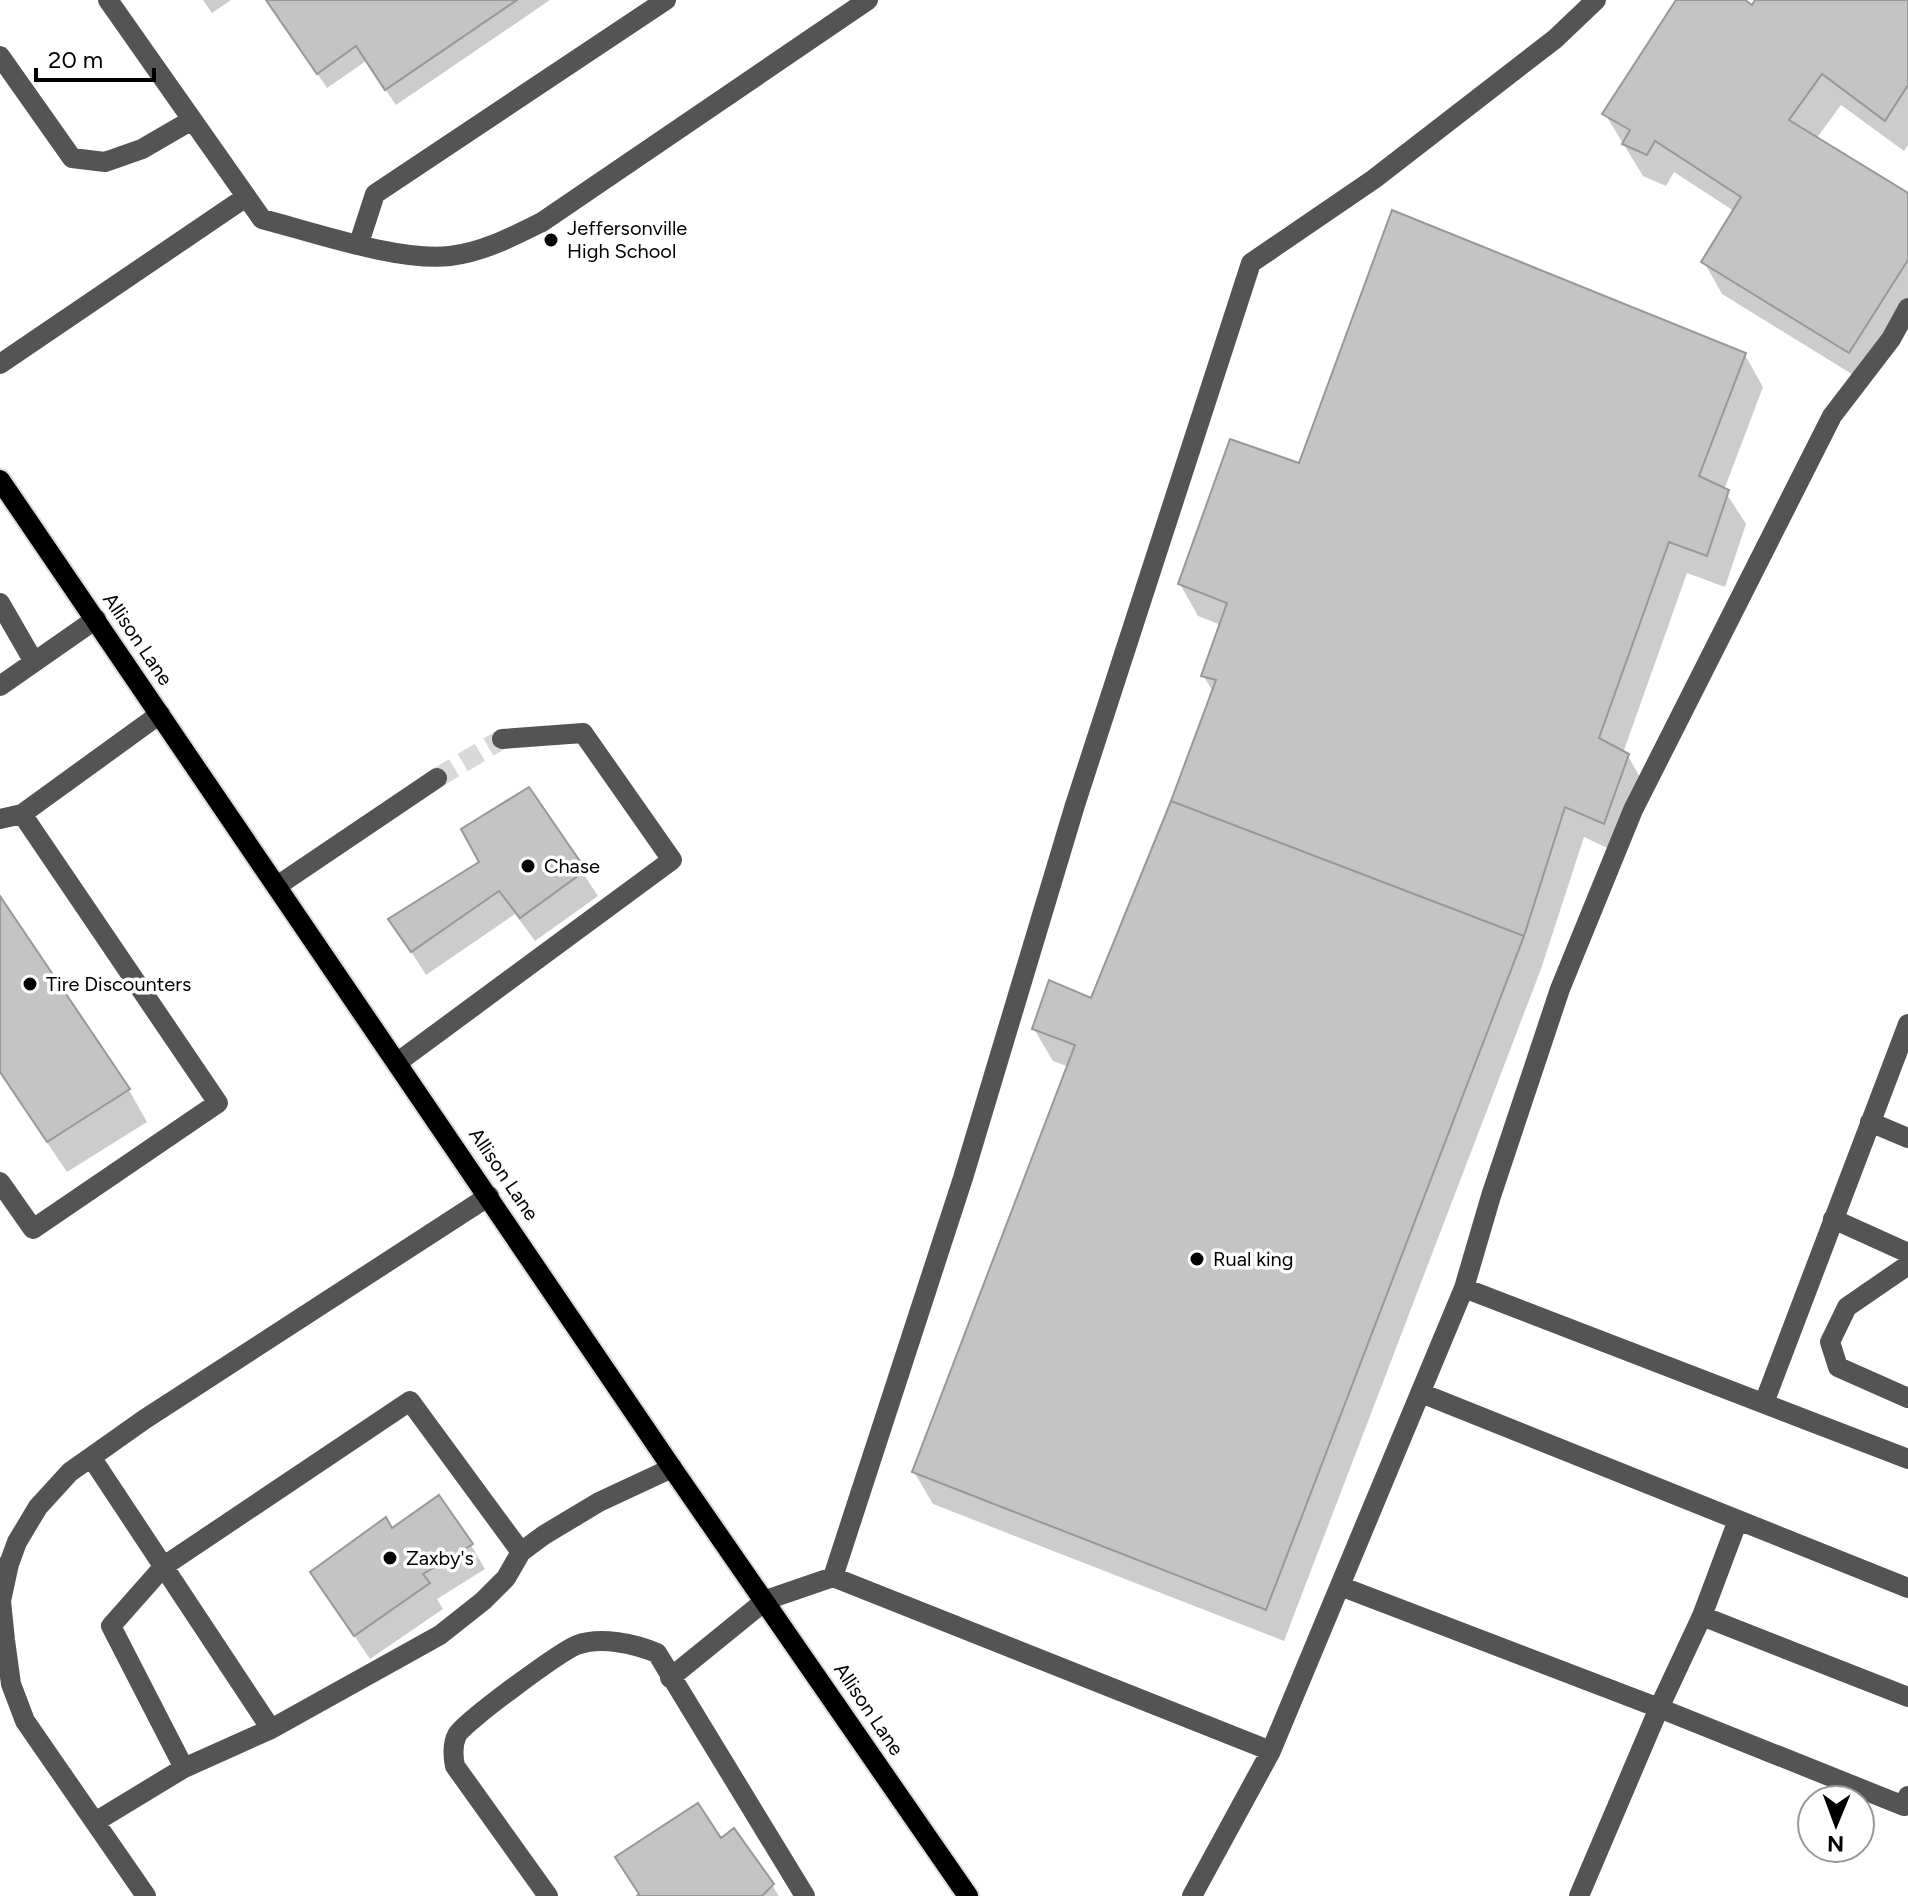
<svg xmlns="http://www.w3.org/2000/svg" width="1908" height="1896" font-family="Figtree,sans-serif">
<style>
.shadow{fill:#0003}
.building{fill:#c4c4c4;stroke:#989898;stroke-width:2}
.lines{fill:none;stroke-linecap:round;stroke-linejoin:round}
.minor-tunnel{stroke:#d9d9d9;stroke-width:20;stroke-dasharray:20 10;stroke-linecap:butt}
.major-casing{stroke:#dbdbdb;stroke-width:24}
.minor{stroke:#545454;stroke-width:20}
.major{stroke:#000;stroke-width:20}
.poi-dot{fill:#000;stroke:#fff;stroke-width:3}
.labels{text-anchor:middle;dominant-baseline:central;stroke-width:7;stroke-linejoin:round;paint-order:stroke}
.poi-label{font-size:20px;fill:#000;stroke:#fff;text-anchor:start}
.street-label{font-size:20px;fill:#000;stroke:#fff}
</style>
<rect width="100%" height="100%" fill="#fff"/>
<!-- shadow -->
<path class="shadow" d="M203,0H231L212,13Z
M268,0H550L396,105L366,61L327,88Z
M1679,0H1742L1753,7L1758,0H1908V145L1904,151L1841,105L1816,139L1908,195V321L1868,384L1722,294L1704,262L1734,211L1674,172L1666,186L1643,176L1605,114Z
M1745,355L1763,387L1724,490L1746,524L1725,587L1687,573L1623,753L1628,756L1646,788L1622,855L1584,837L1541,969L1284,1641L933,1504L914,1472L1069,1067L1053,1061L1034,1029L1092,1001L1173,802L1213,692L1203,675L1221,625L1198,616L1180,584L1300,465Z
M528,790L598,896L535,941L515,914L426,975L391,920L482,863Z
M0,899L129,1090L147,1122L67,1172L0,1073Z
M471,1545L485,1569L437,1599L443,1609L370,1659L327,1596Z
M721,1841L772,1885L779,1896H640Z"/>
<!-- building -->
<path class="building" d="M266,0H517L385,90L356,46L317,74Z
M1676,0H1745L1752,5L1755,0H1908V85L1885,121L1822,74L1789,120L1908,193V260L1849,353L1701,262L1741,197L1655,141L1647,155L1622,144L1630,130L1602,114Z
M1392,210L1746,353L1699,476L1729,490L1707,556L1669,542L1599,738L1629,754L1604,824L1565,807L1524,936L1171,801L1216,680L1201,676L1227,603L1178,584L1230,439L1299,463Z
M529,787L586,870L520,918L499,891L411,952L388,919L479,862L461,829Z
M1171,801L1524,936L1266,1610L912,1472L1075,1045L1032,1029L1049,980L1091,998Z
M0,896L130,1089L47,1142L0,1072Z
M439,1495L473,1544L423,1574L430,1583L354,1636L310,1572L386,1517L392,1528Z
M698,1803L721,1838L734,1828L774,1884L762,1896H637L639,1894L615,1857Z"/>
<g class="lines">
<!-- minor-tunnel -->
<path class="minor-tunnel" d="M437,778L502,739"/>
<!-- major casing -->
<g class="major-casing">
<path id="major" d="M0,480L672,1468L968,1896"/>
</g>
<!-- minor -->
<path class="minor" d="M108,0L262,219C313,232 399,262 450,256C483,252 512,237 542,222L868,0
M0,56L72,158L105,162L142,149L192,120
M359,243L375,194L666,0
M0,364L246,197
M0,603L34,662
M0,686L96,619
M0,819L22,814L160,714
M277,886L437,778
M398,1062L672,860L583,733L502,739
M1870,1122L1908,1138
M0,1182L33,1229L218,1103L22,814
M1833,1219L1908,1253
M1908,1265L1847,1307L1830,1342L1838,1367L1908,1398
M1464,1288L1908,1459
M1421,1393L1908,1588
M1764,1403L1908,1024
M91,1457L271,1729L440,1635L483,1601L506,1578L521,1552L544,1535L599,1502L672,1468
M1738,1520L1702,1616L1908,1697
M9,1564L1,1601L5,1640L11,1684L25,1721L146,1896
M0,1569L9,1564L17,1542L38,1507L70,1472L145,1419L489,1196
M833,1577L963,1178L1075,805L1251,263L1374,179L1555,39L1596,0
M1340,1586L1659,1708L1904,1806L1908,1796
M670,1678L766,1600L833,1577L1271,1751L1464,1288L1491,1196L1560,989L1633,810L1832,416L1891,339L1908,308
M184,1768L111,1626L164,1566L410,1401L521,1552
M95,1822L184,1768L271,1729
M548,1896L455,1766C453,1756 452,1745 457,1735C464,1722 561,1651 577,1645C601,1636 635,1644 657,1653L805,1896
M1192,1896L1271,1751
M1579,1896L1659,1708L1702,1616"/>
<!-- major -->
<use href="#major" class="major"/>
</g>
<!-- markers -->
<g class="poi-dot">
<circle cx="551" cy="240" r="8"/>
<circle cx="528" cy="866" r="8"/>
<circle cx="30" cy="984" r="8"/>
<circle cx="1197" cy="1259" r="8"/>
<circle cx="390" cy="1558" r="8"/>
</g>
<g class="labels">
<!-- poi labels -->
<g class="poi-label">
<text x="567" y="228">Jeffersonville<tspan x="567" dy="23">High School</tspan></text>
<text x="544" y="866">Chase</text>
<text x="46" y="984">Tire Discounters</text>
<text x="1213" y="1259">Rual king</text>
<text x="406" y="1558">Zaxby's</text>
</g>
<!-- street labels -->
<g class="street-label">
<text transform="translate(138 639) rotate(56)">Allison Lane</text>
<text transform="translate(504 1174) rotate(56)">Allison Lane</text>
<text transform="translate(869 1709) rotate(56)">Allison Lane</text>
</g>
</g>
<!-- north arrow -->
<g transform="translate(1836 1824) rotate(181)"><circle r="38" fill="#ffffff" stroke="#999999" stroke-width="2"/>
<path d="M0-6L14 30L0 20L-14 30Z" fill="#000000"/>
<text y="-12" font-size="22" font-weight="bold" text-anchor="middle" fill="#000000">N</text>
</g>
<!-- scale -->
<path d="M36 68v12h118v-12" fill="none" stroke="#000000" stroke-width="4"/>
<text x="48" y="68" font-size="24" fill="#000000" stroke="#ffffff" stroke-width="6" paint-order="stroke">20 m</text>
</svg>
